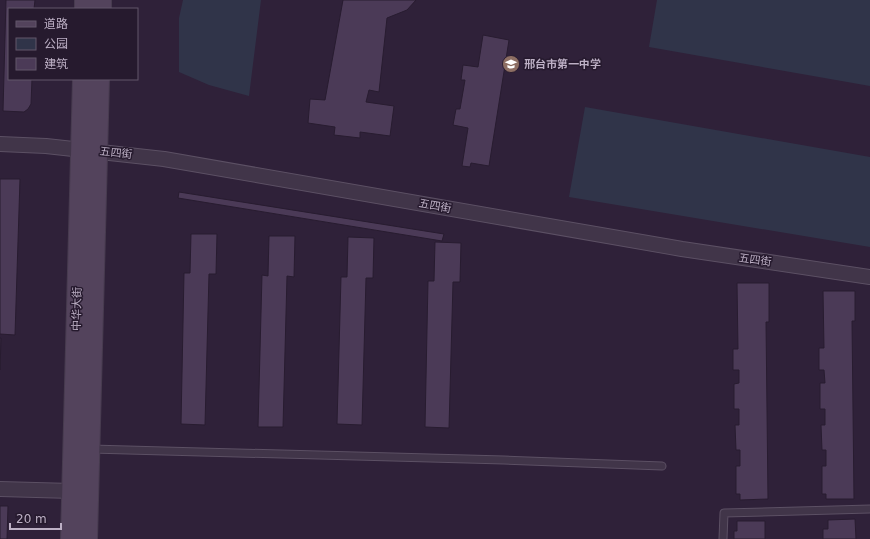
<svg xmlns="http://www.w3.org/2000/svg" width="870" height="539" font-family="'DejaVu Sans','Noto Sans SC',sans-serif">
<style>
.green{fill:#303449}
.building{fill:#4b3a57;stroke:#281c30}
.lines{fill:none;stroke-linecap:round;stroke-linejoin:round}
.lane-casing{stroke:#5c5064;stroke-width:9}
.street-casing{stroke:#5c5064;stroke-width:16}
.secondary-casing{stroke:#473b4f;stroke-width:22}
.lane{stroke:#413549;stroke-width:7}
.street{stroke:#413549;stroke-width:14}
.secondary{stroke:#53435c;stroke-width:20}
.labels{text-anchor:middle;dominant-baseline:central;stroke-width:3;stroke-linejoin:round;paint-order:stroke}
.poi-label{font-size:11px;font-weight:bold;fill:#bdb0c5;stroke:#261a2e;text-anchor:start}
.street-label{font-size:11px;fill:#bdb0c5;stroke:#261a2e}
</style>
<rect width="100%" height="100%" fill="#2f2139"/>
<!-- green -->
<path class="green" d="M183,0H261L249,96L209,85L179,72V18Z
M657,0H870V86L649,47Z
M585,107L870,157V247L569,197Z"/>
<!-- building -->
<path class="building" d="M6,0H35L34,9H9V79H32L31,104L28,109L24,112L3,111Z
M343,0H416L407,10L387,18L379,92L369,90L366,102L394,106L390,136L360,132V138L334,135L335,127L308,123L310,99L325,100Z
M483,35L509,40L489,166L471,163L470,167L462,166L468,128L453,125L456,109H460L465,80H461L463,65L478,67Z
M0,179H20L15,335L0,334Z
M179,192L444,234L442,241L178,198Z
M191,234H217L216,274H209L205,425L181,424L184,273H190Z
M269,236H295L294,277L287,276L283,427H258L262,275L268,276Z
M348,237L374,238L373,278H366L362,425L337,424L341,277H347Z
M435,242L461,243L460,282H453L449,428L425,427L428,281H434Z
M737,283H769V322H766L768,499L740,500V494H736V466H740V450H736L735,425H739V409H734V384L739,383V370H733V349H738Z
M823,291H855V321H852L854,499H826V494H822V466H826V450H822L821,425H825V409H820V383H825L824,370H819V348H824Z
M0,338H1L0,370Z
M0,506H8L7,539H0Z
M855,519L856,539H823V529H828V520Z
M737,521H765V539H734V531H737Z"/>
<g class="lines">
<!-- lane casing -->
<g class="lane-casing">
<path id="lane" d="M91,449L504,460L662,466
M723,539L724,513L870,509"/>
</g>
<!-- street casing -->
<g class="street-casing">
<path id="street" d="M0,144L46,146L164,159L682,249L870,277
M0,489L72,491"/>
</g>
<!-- secondary casing -->
<g class="secondary-casing">
<path id="secondary" d="M85,9V0
M101,9V0
M71,539L83,79
M87,539L99,79"/>
</g>
<!-- lane -->
<use href="#lane" class="lane"/>
<!-- street -->
<use href="#street" class="street"/>
<!-- secondary -->
<use href="#secondary" class="secondary"/>
</g>
<!-- icons -->
<defs>
<g id="school-disc" transform="scale(0.9)"><circle r="9.5" fill="#8d6e63" stroke="#261a2e"/><path d="M0-5L7-2L0 1L-7-2ZM-4 1L0 2.5L4 1V4Q0 6-4 4Z" fill="#fff"/></g>
</defs>
<g fill-rule="evenodd">
<use href="#school-disc" x="511" y="64"/>
</g>
<g class="labels">
<!-- poi labels -->
<g class="poi-label">
<text x="524" y="64">邢台市第一中学</text>
</g>
<!-- street labels -->
<g class="street-label">
<text transform="translate(116 153) rotate(6)">五四街</text>
<text transform="translate(435 206) rotate(10)">五四街</text>
<text transform="translate(755 260) rotate(8)">五四街</text>
<text transform="translate(77 309) rotate(-89)">中华大街</text>
</g>
</g>
<!-- legend -->
<rect x="8" y="8" width="130" height="72" fill="#261a2e" stroke="#62566a"/>
<rect x="16" y="21" width="20" height="6" fill="#53435c" stroke="#62566a"/>
<text x="44" y="28" font-size="12" fill="#bdb0c5">道路</text>
<rect x="16" y="38" width="20" height="12" fill="#303449" stroke="#62566a"/>
<text x="44" y="48" font-size="12" fill="#bdb0c5">公园</text>
<rect x="16" y="58" width="20" height="12" fill="#4b3a57" stroke="#62566a"/>
<text x="44" y="68" font-size="12" fill="#bdb0c5">建筑</text>
<!-- scale -->
<path d="M10 523v6h51v-6" fill="none" stroke="#bdb0c5" stroke-width="2"/>
<text x="16" y="523" font-size="12" fill="#bdb0c5" stroke="#261a2e" stroke-width="3" paint-order="stroke">20 m</text>
</svg>
